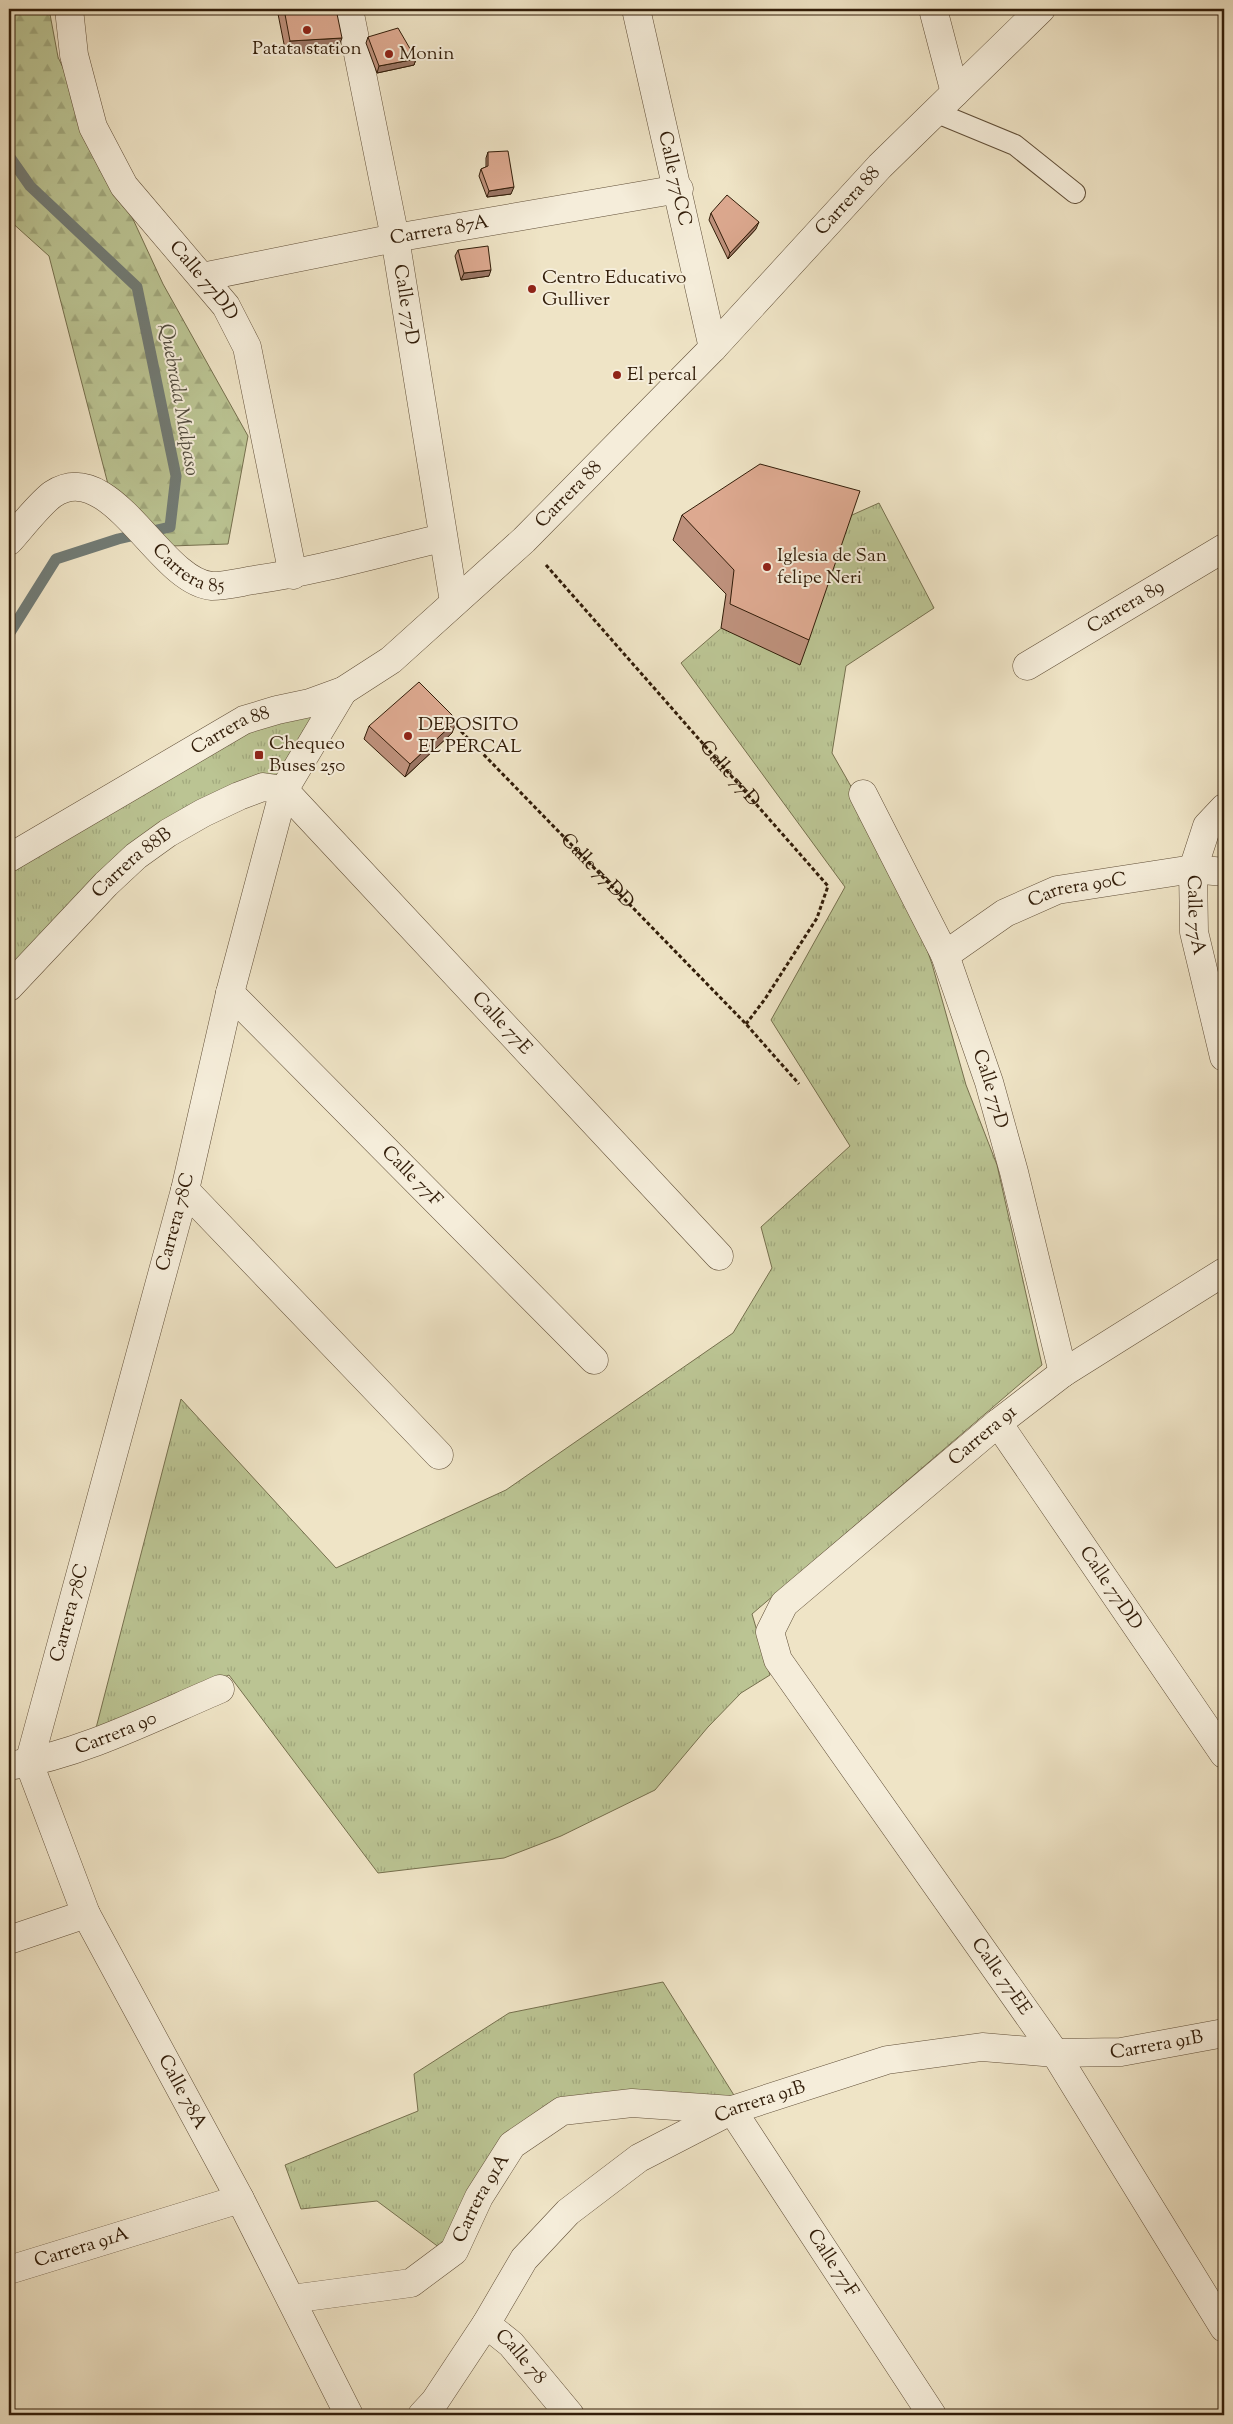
<svg xmlns="http://www.w3.org/2000/svg" width="1233" height="2424" font-family="'Sorts Mill Goudy',serif">
<style>
.grass{fill:url(#grass-tufts);stroke:#76704e}
.forest{fill:url(#forest-firs);stroke:#76704e}
.lines{fill:none;stroke-linecap:round;stroke-linejoin:round}
.stream{stroke:#727c76;stroke-width:11}
.service-casing{stroke:#614f38;stroke-width:22}
.minor-casing{stroke:#614f38;stroke-width:29}
.tertiary-casing{stroke:#614f38;stroke-width:29}
.path{stroke:#321d09;stroke-width:3;stroke-dasharray:4 2.5;stroke-linecap:butt}
.service{stroke:#f5edda;stroke-width:20}
.minor{stroke:#f5edda;stroke-width:28}
.tertiary{stroke:#f5edda;stroke-width:28}
.wall{fill:#be917c;stroke:#321d09}
.shaded-wall{fill:#9b7665;stroke:#321d09}
.building{fill:#dda990;stroke:#321d09}
.poi-dot{fill:#8f2418;stroke:#f5edda;stroke-width:2}
.labels{text-anchor:middle;dominant-baseline:central;stroke-width:4;stroke-linejoin:round;paint-order:stroke}
.poi-label{font-size:19px;fill:#321d09;stroke:#f5edda;text-anchor:start}
.street-label{font-size:19px;fill:#321d09;stroke:#f5edda}
.water-label{font-size:20px;font-style:italic;fill:#524d3f;stroke:#f5edda}
</style>
<defs>
<pattern id="grass-tufts" width="24" height="20" patternUnits="userSpaceOnUse" patternTransform="scale(1.25)"><rect width="24" height="20" fill="#bbc493"/><path d="M3 7l-1-3M5 7V3M7 7l1-3M15 17l-1-3M17 17v-4M19 17l1-3" fill="none" stroke="#a1a87d"/></pattern>
<pattern id="forest-firs" width="22" height="20" patternUnits="userSpaceOnUse" patternTransform="scale(1.25)"><rect width="22" height="20" fill="#bbc493"/><path d="M5 1l3.5 6h-7zM16 11l3.5 6h-7z" fill="#a1a87d"/></pattern>
</defs>
<rect width="100%" height="100%" fill="#efe4c6"/>
<filter id="stains"><feTurbulence type="fractalNoise" baseFrequency=".004" numOctaves="4"/><feColorMatrix values="0 0 0 0 .2 0 0 0 0 .09 0 0 0 0 .02 0 0 0 .5 -.17"/></filter>
<radialGradient id="worn" r=".72"><stop offset=".6" stop-color="#630" stop-opacity="0"/><stop offset="1" stop-color="#630" stop-opacity=".3"/></radialGradient>
<!-- grass -->
<path class="grass" d="M879,503L934,608L846,666L832,753L901,874L932,964L966,1085L997,1165L1042,1365L752,1614L770,1675L741,1693L708,1727L655,1790L561,1836L504,1858L378,1873L229,1675L95,1732L181,1399L336,1568L506,1490L733,1333L772,1268L761,1227L850,1146L771,1020L845,887L681,663L852,515Z
M343,691L284,790L203,813L9,987V858L216,734Z
M663,1982L737,2100L558,2101L440,2248L377,2201L301,2209L285,2165L418,2111L414,2074L509,2013Z"/>
<!-- forest -->
<path class="forest" d="M9,9H49L58,57L163,284L248,436L228,544L171,546L110,492L49,256L9,220Z"/>
<g class="lines">
<!-- stream -->
<path class="stream" d="M9,156L30,186L137,287L176,476L170,527L118,539L56,559L9,634"/>
<!-- service casing -->
<g class="service-casing">
<path id="service" d="M935,112L1015,145L1075,193"/>
</g>
<!-- minor casing -->
<g class="minor-casing">
<g id="minor">
<path id="s3" d="M69,9L74,55L93,127L124,186L226,306L247,347L293,575"/>
<path id="s4" d="M349,9L395,238L454,602"/>
<path id="s5" d="M636,9L713,348"/>
<path d="M933,9L955,93"/>
<path id="s6" d="M202,277L395,238L679,189"/>
<path id="s7" d="M9,541C20,529 40,503 53,494C112,456 159,582 212,586C225,586 241,582 254,580C317,571 379,553 442,538"/>
<path id="s8" d="M1027,666L1224,548"/>
<path id="s9" d="M343,691L284,790L230,993L185,1190L29,1763L86,1914L240,2199L349,2415"/>
<path id="s10" d="M863,794L945,955L989,1082L1014,1172L1063,1373"/>
<path id="s11" d="M945,955L1005,913L1057,890L1193,869L1224,872"/>
<path id="s12" d="M9,987L106,884L136,856L168,833L203,813L239,796L263,787L284,790L719,1256"/>
<path id="s13" d="M230,993L594,1360"/>
<path d="M185,1190L439,1455"/>
<path id="s14" d="M1224,1272L1063,1373L998,1423L784,1604L770,1632L778,1660L1055,2053L1224,2328"/>
<path id="s15" d="M998,1423L1224,1754"/>
<path id="s16" d="M9,1766C82,1754 152,1718 220,1689"/>
<path d="M9,1940L86,1914"/>
<path id="s17" d="M9,2270L240,2199"/>
<path id="s18" d="M291,2299L411,2283L454,2251L479,2197L512,2145L562,2111L632,2103L732,2110L932,2415"/>
<path id="s19" d="M486,2324L511,2344L570,2415"/>
</g>
</g>
<!-- tertiary casing -->
<g class="tertiary-casing">
<g id="tertiary">
<path id="s20" d="M1224,808L1207,826L1193,869L1194,932L1224,1057"/>
<path id="s21" d="M9,858L244,720L277,710L310,703L343,691L391,660L524,540L713,348L880,166L1041,9"/>
<path id="s22" d="M422,2415L435,2401L486,2324L524,2259L568,2212L639,2158L732,2110L887,2060L982,2047L1055,2053L1121,2052L1224,2033"/>
</g>
</g>
<!-- path -->
<g class="path">
<path id="s1" d="M546,565L828,886L817,918L765,999L746,1024"/>
<path id="s2" d="M452,722L746,1024L799,1084"/>
</g>
<!-- service -->
<use href="#service" class="service"/>
<!-- minor -->
<use href="#minor" class="minor"/>
<!-- tertiary -->
<use href="#tertiary" class="tertiary"/>
</g>
<!-- wall -->
<path class="wall" d="M277,9H336L337,51L286,54Z
M368,37L416,59L414,65L377,73L366,43Z
M488,152L511,194L487,197L479,176L481,169L486,167V158Z
M711,213L756,229L728,259L709,220Z
M458,250L489,276L461,280L455,256Z
M682,515L809,640L800,665L721,628L726,594L673,540Z
M369,726L452,733L405,777L364,739Z"/>
<!-- shaded-wall -->
<path class="shaded-wall" d="M342,38L337,51L286,54L290,41Z
M416,59L414,65L377,73L379,66Z
M514,187L511,194L487,197L489,191Z
M759,222L756,229L728,259L730,253Z
M491,270L489,276L461,280L464,273Z
M457,720L452,733L405,777L410,764Z"/>
<!-- building -->
<path class="building" d="M284,9H336L342,38L290,41Z
M398,28L416,59L379,66L368,37Z
M508,151L514,187L489,191L481,169L488,166V152Z
M727,195L759,222L730,253L711,213Z
M488,246L491,270L464,273L458,250Z
M760,464L860,491L809,640L730,604L734,570L682,515Z
M419,682L457,720L410,764L369,726Z"/>
<!-- markers -->
<g class="poi-dot">
<circle cx="307" cy="30" r="5"/>
<circle cx="389" cy="54" r="5"/>
<circle cx="532" cy="289" r="5"/>
<circle cx="617" cy="375" r="5"/>
<circle cx="767" cy="567" r="5"/>
<circle cx="408" cy="736" r="5"/>
<rect x="254" y="750" width="10" height="10" rx="2.5"/>
</g>
<g class="labels">
<!-- poi labels -->
<g class="poi-label">
<text x="307" y="49" text-anchor="middle">Patata station</text>
<text x="399" y="54">Monin</text>
<text x="542" y="278">Centro Educativo<tspan x="542" dy="22">Gulliver</tspan></text>
<text x="627" y="375">El percal</text>
<text x="777" y="556">Iglesia de San<tspan x="777" dy="22">felipe Neri</tspan></text>
<text x="418" y="725">DEPOSITO<tspan x="418" dy="22">EL PERCAL</tspan></text>
<text x="269" y="744">Chequeo<tspan x="269" dy="22">Buses 250</tspan></text>
</g>
<!-- street labels -->
<g class="street-label">
<text stroke="none"><textPath href="#s5" startOffset="174">Calle 77CC</textPath></text>
<text stroke="none"><textPath href="#s21" startOffset="1081">Carrera 88</textPath></text>
<text stroke="none"><textPath href="#s6" startOffset="242">Carrera 87A</textPath></text>
<text stroke="none"><textPath href="#s3" startOffset="311">Calle 77DD</textPath></text>
<text stroke="none"><textPath href="#s4" startOffset="301">Calle 77D</textPath></text>
<text stroke="none"><textPath href="#s21" startOffset="676">Carrera 88</textPath></text>
<text stroke="none"><textPath href="#s7" startOffset="232">Carrera 85</textPath></text>
<text stroke="none"><textPath href="#s8" startOffset="115">Carrera 89</textPath></text>
<text stroke="none"><textPath href="#s21" startOffset="256">Carrera 88</textPath></text>
<text stroke="none"><textPath href="#s1" startOffset="278">Calle 77D</textPath></text>
<text stroke="none"><textPath href="#s12" startOffset="175">Carrera 88B</textPath></text>
<text stroke="none"><textPath href="#s2" startOffset="208">Calle 77DD</textPath></text>
<text stroke="none"><textPath href="#s11" startOffset="150">Carrera 90C</textPath></text>
<text stroke="none"><textPath href="#s20" startOffset="116">Calle 77A</textPath></text>
<text stroke="none"><textPath href="#s12" startOffset="668">Calle 77E</textPath></text>
<text stroke="none"><textPath href="#s10" startOffset="322">Calle 77D</textPath></text>
<text stroke="none"><textPath href="#s13" startOffset="258">Calle 77F</textPath></text>
<text transform="translate(176 1222) rotate(-75)">Carrera 78C</text>
<text transform="translate(983 1436) rotate(-40)">Carrera 91</text>
<text stroke="none"><textPath href="#s15" startOffset="200">Calle 77DD</textPath></text>
<text transform="translate(70 1613) rotate(-75)">Carrera 78C</text>
<text stroke="none"><textPath href="#s16" startOffset="112">Carrera 90</textPath></text>
<text stroke="none"><textPath href="#s14" startOffset="1000">Calle 77EE</textPath></text>
<text stroke="none"><textPath href="#s22" startOffset="879">Carrera 91B</textPath></text>
<text stroke="none"><textPath href="#s9" startOffset="1485">Calle 78A</textPath></text>
<text stroke="none"><textPath href="#s22" startOffset="474">Carrera 91B</textPath></text>
<text stroke="none"><textPath href="#s18" startOffset="234">Carrera 91A</textPath></text>
<text stroke="none"><textPath href="#s17" startOffset="76">Carrera 91A</textPath></text>
<text stroke="none"><textPath href="#s18" startOffset="710">Calle 77F</textPath></text>
<text stroke="none"><textPath href="#s19" startOffset="48">Calle 78</textPath></text>
</g>
<!-- water labels -->
<g class="water-label">
<text transform="translate(178 400) rotate(80)">Quebrada Malpaso</text>
</g>
</g>
<!-- margin -->
<rect width="1233" height="2424" fill="none" stroke="#efe4c6" stroke-width="30"/>
<rect x="10" y="10" width="1213" height="2404" fill="none" stroke="#321d09" stroke-width="2.5"/>
<rect x="15" y="15" width="1203" height="2394" fill="none" stroke="#321d09"/>
<rect width="100%" height="100%" filter="url(#stains)"/>
<rect width="100%" height="100%" fill="url(#worn)"/>
</svg>
